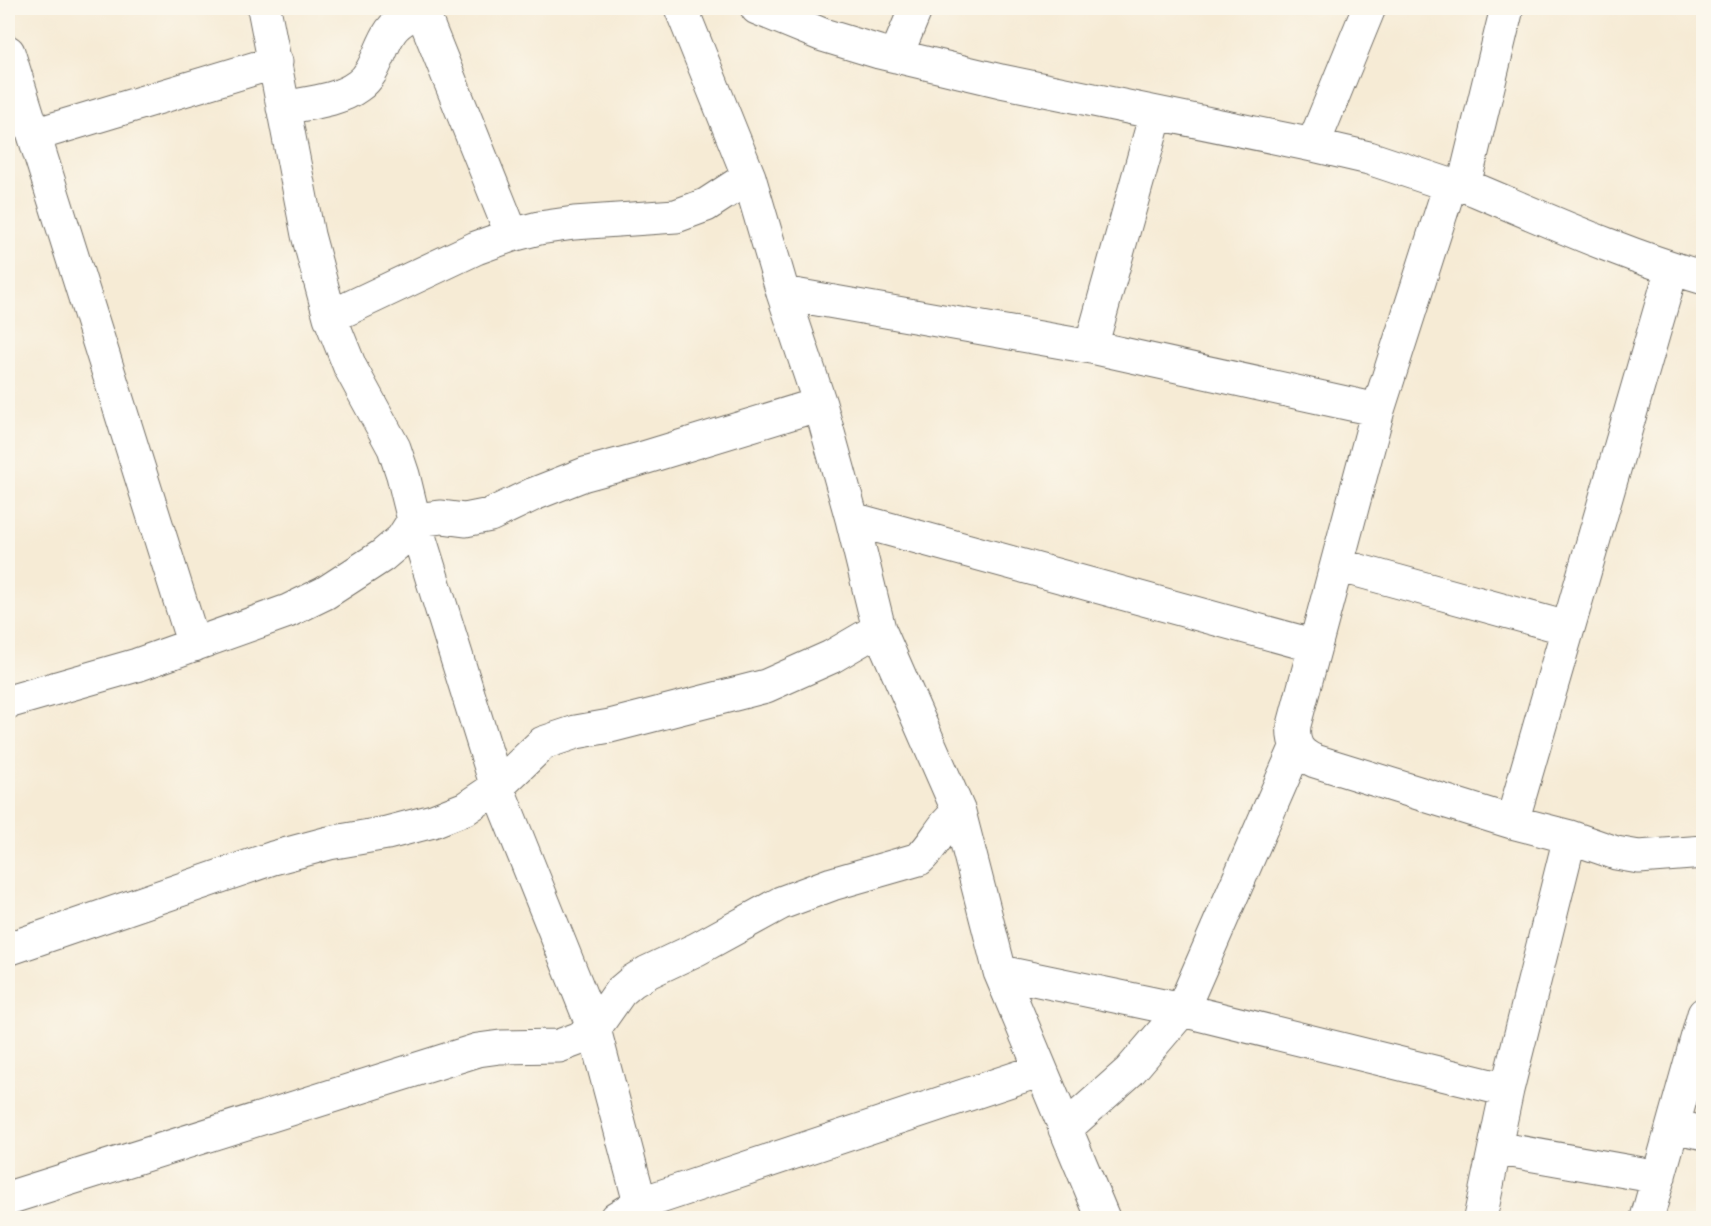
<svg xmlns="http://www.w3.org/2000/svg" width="1711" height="1226" font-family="'Comic Neue',sans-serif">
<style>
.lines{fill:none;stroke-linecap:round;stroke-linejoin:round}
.minor-casing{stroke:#726e66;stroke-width:35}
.minor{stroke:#fff;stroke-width:33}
</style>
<rect width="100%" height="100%" fill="#fbf7ec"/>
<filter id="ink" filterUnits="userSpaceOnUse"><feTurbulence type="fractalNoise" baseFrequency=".0167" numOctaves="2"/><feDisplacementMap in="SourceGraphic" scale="12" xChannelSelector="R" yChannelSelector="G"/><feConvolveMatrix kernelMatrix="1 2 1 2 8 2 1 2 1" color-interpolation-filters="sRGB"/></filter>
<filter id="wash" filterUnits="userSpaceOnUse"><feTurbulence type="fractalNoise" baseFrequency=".008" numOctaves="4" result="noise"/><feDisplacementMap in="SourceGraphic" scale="24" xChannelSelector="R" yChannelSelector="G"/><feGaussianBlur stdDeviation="1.35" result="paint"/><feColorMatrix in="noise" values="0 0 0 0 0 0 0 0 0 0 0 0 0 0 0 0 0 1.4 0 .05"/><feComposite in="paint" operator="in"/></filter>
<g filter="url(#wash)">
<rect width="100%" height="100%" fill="#f6ebd5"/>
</g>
<g filter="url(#ink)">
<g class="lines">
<!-- minor casing -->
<g class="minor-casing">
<path id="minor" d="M264,8L308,235L330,317L350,367L394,448L403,475L414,520L497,787L594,1029L644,1218
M681,8L749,177L783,293L820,404L852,519L879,629L959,812L1000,972L1103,1218
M757,8L823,35L879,52L1001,81L1313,145L1369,158L1450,185H1464C1543,218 1621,254 1704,278
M422,11L512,235
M8,52L194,645
M896,56L916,8
M283,108C307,103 338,101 358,86C376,74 379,48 391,31C400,18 416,13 430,8
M34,135L276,62
M1313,145L1369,8
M1450,185L1378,410L1294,725C1292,744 1298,754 1315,761L1512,822L1570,837L1616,853L1639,857L1704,852
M1464,185L1507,8
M783,293L1091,347L1378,410
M330,317L476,248L512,235L539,228L574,223L676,216L706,205L749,177
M1091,347L1156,114
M852,519L1315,646
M1338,565L1567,628
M8,702L137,665L288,611L325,593L382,556L402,539L414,520L442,517L465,520L490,515L534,494L585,474L637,460L820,404
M1512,822L1672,269
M8,949L273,858L329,843L387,833L433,821L466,808L497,787L543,743L576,732L610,726L766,686L831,657L879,629
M1000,972L1182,1010L1507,1090
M1673,1126L1704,1133
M1065,1129L1130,1071L1182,1010L1296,748
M1495,1148L1659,1177
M8,1198L478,1050L500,1047L559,1046L578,1039L594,1029L620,992L633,981L648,972L697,949L781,903L832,884L919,859C935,845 942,824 959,812
M616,1218L639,1204L1041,1070
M1480,1218L1507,1090L1570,837
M1647,1218L1704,1014"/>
</g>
<!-- minor -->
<use href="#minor" class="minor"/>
</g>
</g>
<!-- margin -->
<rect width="1711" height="1226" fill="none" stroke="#fbf7ec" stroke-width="30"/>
</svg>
